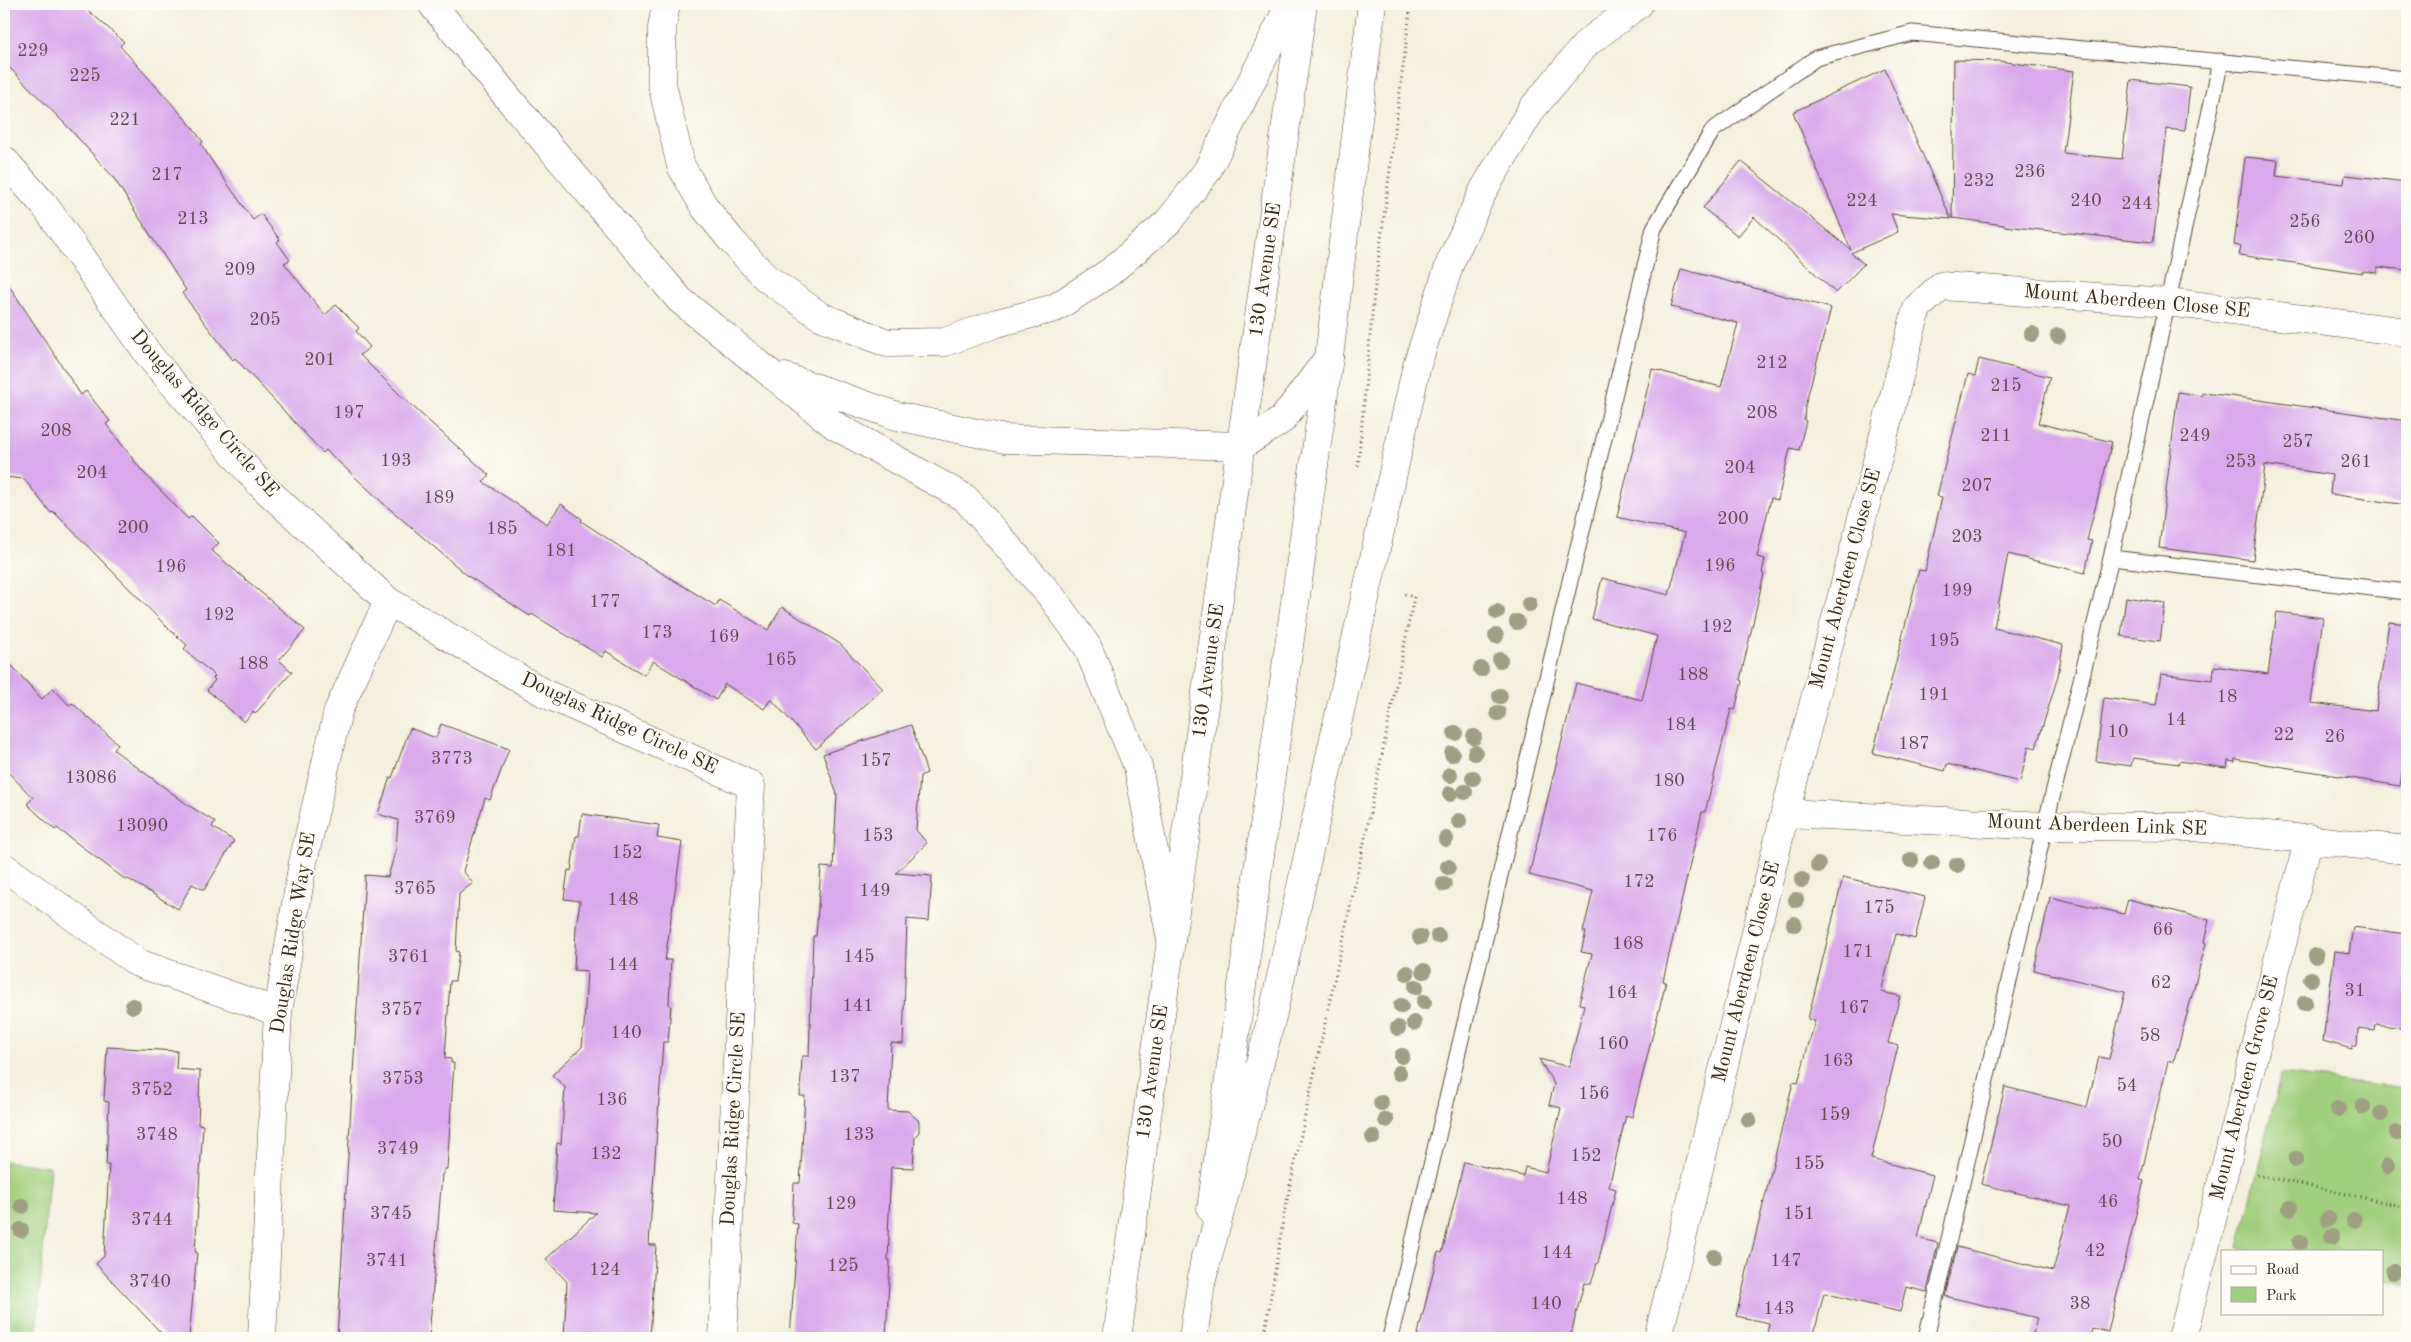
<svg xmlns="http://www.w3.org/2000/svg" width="2411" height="1342" font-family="'Old Standard TT',serif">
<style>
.green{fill:#a0cf7d;stroke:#6e7c4e}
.building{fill:#d9a9eb}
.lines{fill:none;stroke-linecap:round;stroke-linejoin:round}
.lane-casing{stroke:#57483b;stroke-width:17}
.street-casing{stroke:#57483b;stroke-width:29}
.secondary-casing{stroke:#57483b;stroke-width:29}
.highway-casing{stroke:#57483b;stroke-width:29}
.path{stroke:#57483b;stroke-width:3;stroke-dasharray:1 4;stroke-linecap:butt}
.lane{stroke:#fff;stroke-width:15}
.street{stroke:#fff;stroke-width:28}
.secondary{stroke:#fff;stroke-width:28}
.highway{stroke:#fff;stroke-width:28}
.tree{fill:#9f9f83}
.labels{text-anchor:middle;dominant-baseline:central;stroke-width:4;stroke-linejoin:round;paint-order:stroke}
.number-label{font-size:18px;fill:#624a51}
.street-label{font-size:20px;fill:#3b2a1e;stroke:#fdfcf7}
</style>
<rect width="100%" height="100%" fill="#fdfcf7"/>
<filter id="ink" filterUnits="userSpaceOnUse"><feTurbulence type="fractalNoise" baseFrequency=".02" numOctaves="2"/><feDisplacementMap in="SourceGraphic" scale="10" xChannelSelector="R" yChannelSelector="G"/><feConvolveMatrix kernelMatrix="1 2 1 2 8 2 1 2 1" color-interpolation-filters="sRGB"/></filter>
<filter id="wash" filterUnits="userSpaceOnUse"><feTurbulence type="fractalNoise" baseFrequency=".0096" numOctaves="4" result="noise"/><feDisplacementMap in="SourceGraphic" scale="20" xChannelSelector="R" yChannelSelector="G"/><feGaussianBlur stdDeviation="1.12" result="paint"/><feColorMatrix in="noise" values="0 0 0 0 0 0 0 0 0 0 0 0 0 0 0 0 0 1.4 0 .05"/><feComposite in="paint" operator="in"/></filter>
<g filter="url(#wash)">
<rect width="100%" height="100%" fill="#f4f0dd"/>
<!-- green -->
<path class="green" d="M2281,1074L2407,1089V1285L2382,1279V1251H2250L2239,1248Z
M4,1161L50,1167L36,1338H4Z"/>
<g id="blocks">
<!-- building -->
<path class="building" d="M4,4H81L124,42L120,46L189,123L203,142L201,144L215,166L253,220L261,214L280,240L277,242L290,260L284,263L325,315L336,305L359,328L356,331L370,347L360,355L402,397L489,475L483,482L547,524L561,504L582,519L581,521L634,556L716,606L719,600L768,630L782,607L840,644L883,689L816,749L771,699L764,709L725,684L716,700L653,661L644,675L606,651L602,657L532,614L530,616L468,576L384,504L326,450L323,453L235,358L233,360L182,293L186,290L113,177L70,129L4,62Z
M1954,60L1998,61L2074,71L2063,153L2122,159L2131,80L2190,87L2185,131L2167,129L2153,242L2004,226V225L1952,218Z
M1885,69L1951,219L1891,214L1898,232L1851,253L1864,264L1836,293L1754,217L1738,236L1703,208L1741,161L1851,250L1793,112Z
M2245,157L2278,160L2276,176L2344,184L2345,175L2407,182V270L2377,267V273L2364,271L2363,273L2239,255L2241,246L2234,245Z
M1681,269L1831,308L1805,406L1804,420L1806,421L1799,450L1790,448L1778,500L1771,498L1757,557L1765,559L1762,573L1764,574L1740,680L1742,681L1735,710L1731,709L1705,812H1702L1663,981L1666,982L1632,1117L1626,1115L1609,1187L1616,1189L1598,1263H1597L1591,1284L1584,1283L1570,1338H1417L1438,1252L1442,1253L1464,1162L1523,1176L1525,1167L1546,1172L1561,1108L1549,1105L1554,1084L1539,1059L1569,1067L1584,1005L1579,1004L1592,954L1581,952L1586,932H1583L1593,891L1529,875L1576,683L1642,700L1657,636L1592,619L1602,578L1669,595L1685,533L1617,517L1652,369L1721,387L1738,323L1671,307Z
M4,278L81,395L86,391L110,421L106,424L143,472L188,519L192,516L219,543L211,550L305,630L279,660L292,672L255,714L253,712L244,722L207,690L215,680L213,678L215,676L184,649L187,645L168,628L53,511L51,513L24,479L4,477Z
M1979,359L2050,377L2038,423L2112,442L2087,540L2092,541L2085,573L2008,554L1994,628L2063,645L2058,676L2036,748L2029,746L2020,782L1947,764L1945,771L1873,753L1919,570L1925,571L1942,497L1937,496L1968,374L1975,376Z
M2178,392L2202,396V393L2230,396L2407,421V505L2330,494L2332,475L2265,465L2253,560L2159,548Z
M2126,597L2165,603L2160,641L2121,636Z
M2277,612L2323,618L2311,703L2376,711L2389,622L2407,624V738L2400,786L2235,759V762L2228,761L2227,768L2179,761V764L2133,758L2131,766L2096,761L2104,698L2156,705L2161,674L2213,680L2214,666L2268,674Z
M4,657L42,699L53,688L69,705L72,703L118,744L114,750L188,805L215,822L212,827L234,841L204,890L192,884L178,909L128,879L126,880L57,828L55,830L27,804L33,798L4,768Z
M441,724L509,749L490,800L485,798L463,871L473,883L459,894L456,951L459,952L455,981H450L445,1058L451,1059V1063H454L447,1169H444V1174H442L429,1338H337L365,875L388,877L396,849L398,820L378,814L390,777L392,778L410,728L436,738Z
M911,725L927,773L920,776L916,830L927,843L896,873L932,876L929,921L907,919L903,1044L891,1043L888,1110L908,1111L919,1121V1132L915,1137L913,1168L891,1167L888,1236L889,1237L888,1260H890L886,1338H790L798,1224L792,1223L794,1183H800L805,1096H800L802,1056H809L813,936H816L821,867L833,868L837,794L823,754Z
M582,814L659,825L657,838L682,842L665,960H671L669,1005L671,1006L668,1042H663L649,1245H656L650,1338H564L567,1282L546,1259L596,1213L553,1210L557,1143L561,1144L565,1087L552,1075L582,1047L584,1025L587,971L574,970L576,927L580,901L564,899L568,870L571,871L576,836H579Z
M1843,877L1925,897L1915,939L1896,934L1881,992L1900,996L1888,1043L1898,1046L1871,1159L1933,1175L1918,1238L1938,1243L1927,1292L1906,1287L1900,1312L1824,1293L1813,1338H1783L1767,1334L1769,1323L1736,1316L1793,1082L1798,1083L1815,1021L1808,1019Z
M2050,897L2124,914L2128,899L2209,920L2204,942L2206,943L2179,1044L2173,1062L2168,1061L2155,1116L2140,1180L2144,1181L2108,1332L2092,1328L2090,1338H2032L2037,1318L1945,1296L1957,1247L2053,1271L2070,1206L1981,1184L2005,1087L2087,1107L2099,1057L2109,1059L2125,992L2034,970Z
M2353,927L2407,934V1029L2376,1024L2375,1031L2358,1029L2357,1046H2352V1049L2323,1041L2335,951L2349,953Z
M107,1047L177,1051L176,1069L200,1071L198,1124L203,1125L195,1252H197L189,1338H166L96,1264L104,1256L109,1165H106L109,1102L104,1101Z"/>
</g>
</g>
<g filter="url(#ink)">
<use href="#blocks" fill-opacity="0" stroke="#57483b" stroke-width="1"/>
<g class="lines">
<!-- lane casing -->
<g class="lane-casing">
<path id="lane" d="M2111,558L2407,592
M1390,1338L1654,228L1713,130L1816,58L1912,33L2407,79
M1926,1338L2045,826L2111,558L2221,61"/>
</g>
<!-- street casing -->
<g class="street-casing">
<path id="street" d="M4,160L45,206L151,358L260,484L388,601L546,694L751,785L723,1338
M1785,813L2045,826L2194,827L2407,850
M4,867L138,963L278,1012
M262,1338L278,1012L303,862L338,711L388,601
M1658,1338L1785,813L1917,308L1941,286L2168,302L2407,332
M2182,1338L2309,838"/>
</g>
<!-- secondary casing -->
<g class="secondary-casing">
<path id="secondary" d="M1211,1209L1329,357L1372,4
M1117,1338L1171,940L1303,4
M1193,1338L1205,1257"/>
</g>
<!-- highway casing -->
<g class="highway-casing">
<path id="highway" d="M432,4L509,99L680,300L834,425L965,498L1051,596L1087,646L1138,767L1171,940
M666,4L662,28V84L681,166L705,208L731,240L765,277L820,316L887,343L945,342L997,323L1055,308L1110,272L1168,222L1207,171L1290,4
M785,377L897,416L1005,439L1241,446L1282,420L1329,357
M1202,1279L1272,1017L1417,365L1450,263L1484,189L1532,109L1587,43L1639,4"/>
</g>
<!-- path -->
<path class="path" d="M1358,466L1374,294L1411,4
M2257,1175L2407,1207
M1264,1338L1285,1209L1365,838L1414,597L1401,593"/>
<!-- lane -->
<use href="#lane" class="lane"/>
<!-- street -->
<use href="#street" class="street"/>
<!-- secondary -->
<use href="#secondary" class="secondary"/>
<!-- highway -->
<use href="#highway" class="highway"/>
</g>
<!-- trees -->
<g class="tree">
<circle cx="2032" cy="334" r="8"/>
<circle cx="2058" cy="336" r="8"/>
<circle cx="1529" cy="604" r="8"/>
<circle cx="1497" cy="612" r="8"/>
<circle cx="1517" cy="622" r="8"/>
<circle cx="1496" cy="636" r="8"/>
<circle cx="1500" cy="660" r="8"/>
<circle cx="1481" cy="669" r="8"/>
<circle cx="1500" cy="696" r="8"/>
<circle cx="1498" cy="713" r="8"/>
<circle cx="1455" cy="733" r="8"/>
<circle cx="1474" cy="737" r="8"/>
<circle cx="1475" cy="753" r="8"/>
<circle cx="1452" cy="754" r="8"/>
<circle cx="1450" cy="775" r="8"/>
<circle cx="1473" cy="778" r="8"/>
<circle cx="1465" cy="792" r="8"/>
<circle cx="1450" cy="794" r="8"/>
<circle cx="1459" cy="821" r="8"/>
<circle cx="1446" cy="839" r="8"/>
<circle cx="1911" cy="860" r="8"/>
<circle cx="1932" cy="863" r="8"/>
<circle cx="1818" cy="865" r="8"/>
<circle cx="1957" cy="865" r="8"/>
<circle cx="1448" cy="867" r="8"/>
<circle cx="1802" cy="880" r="8"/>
<circle cx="1444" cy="884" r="8"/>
<circle cx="1796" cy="900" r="8"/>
<circle cx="1794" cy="924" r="8"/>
<circle cx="1438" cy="936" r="8"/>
<circle cx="1420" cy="937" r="8"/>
<circle cx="2316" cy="956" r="8"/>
<circle cx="1424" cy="971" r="8"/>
<circle cx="1407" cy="973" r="8"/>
<circle cx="2311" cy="979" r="8"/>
<circle cx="1416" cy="987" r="8"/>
<circle cx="1424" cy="1002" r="8"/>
<circle cx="2305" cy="1003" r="8"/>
<circle cx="133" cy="1006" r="8"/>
<circle cx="1401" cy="1006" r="8"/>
<circle cx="1414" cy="1023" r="8"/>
<circle cx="1398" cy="1028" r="8"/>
<circle cx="1402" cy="1056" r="8"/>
<circle cx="1399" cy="1073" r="8"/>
<circle cx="1381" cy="1103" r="8"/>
<circle cx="2363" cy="1107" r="8"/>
<circle cx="2338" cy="1109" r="8"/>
<circle cx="2381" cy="1114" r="8"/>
<circle cx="1386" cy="1120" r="8"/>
<circle cx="1749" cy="1120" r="8"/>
<circle cx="2397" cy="1133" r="8"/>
<circle cx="1373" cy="1137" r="8"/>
<circle cx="2296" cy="1159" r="8"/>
<circle cx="2388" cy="1166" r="8"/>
<circle cx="22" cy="1206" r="8"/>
<circle cx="2290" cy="1208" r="8"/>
<circle cx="2328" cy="1219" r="8"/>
<circle cx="2354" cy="1220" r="8"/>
<circle cx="21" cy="1230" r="8"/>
<circle cx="2332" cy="1237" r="8"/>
<circle cx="2300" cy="1242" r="8"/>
<circle cx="1714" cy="1257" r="8"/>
<circle cx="2393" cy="1272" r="8"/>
</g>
</g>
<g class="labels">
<!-- number labels -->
<g class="number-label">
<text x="33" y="51">229</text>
<text x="85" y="76">225</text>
<text x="125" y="120">221</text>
<text x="2030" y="172">236</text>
<text x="167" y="175">217</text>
<text x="1979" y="181">232</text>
<text x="1862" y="201">224</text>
<text x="2086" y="201">240</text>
<text x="2137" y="204">244</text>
<text x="193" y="219">213</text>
<text x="2305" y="222">256</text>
<text x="2359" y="238">260</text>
<text x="240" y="270">209</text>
<text x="265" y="320">205</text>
<text x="320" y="360">201</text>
<text x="1772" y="363">212</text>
<text x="2006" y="386">215</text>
<text x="349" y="413">197</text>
<text x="1762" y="413">208</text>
<text x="56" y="431">208</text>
<text x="1996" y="436">211</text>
<text x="2195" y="436">249</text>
<text x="2298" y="442">257</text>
<text x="396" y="461">193</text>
<text x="2241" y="462">253</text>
<text x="2356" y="462">261</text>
<text x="1740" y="468">204</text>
<text x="92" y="473">204</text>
<text x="1977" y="486">207</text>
<text x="439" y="498">189</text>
<text x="1733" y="519">200</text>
<text x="133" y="528">200</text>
<text x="502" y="529">185</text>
<text x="1967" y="537">203</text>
<text x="561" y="551">181</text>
<text x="1720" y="566">196</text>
<text x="171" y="567">196</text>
<text x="1957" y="591">199</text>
<text x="605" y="602">177</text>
<text x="219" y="615">192</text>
<text x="1717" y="627">192</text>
<text x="657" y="633">173</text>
<text x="724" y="637">169</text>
<text x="1944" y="641">195</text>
<text x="781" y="660">165</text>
<text x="253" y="664">188</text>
<text x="1693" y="675">188</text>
<text x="1934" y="695">191</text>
<text x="2227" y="697">18</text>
<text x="2176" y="720">14</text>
<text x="1681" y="725">184</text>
<text x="2118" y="732">10</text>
<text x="2284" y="735">22</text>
<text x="2335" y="737">26</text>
<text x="1914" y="744">187</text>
<text x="452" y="759">3773</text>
<text x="876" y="761">157</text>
<text x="91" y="778">13086</text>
<text x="1669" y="781">180</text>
<text x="435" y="818">3769</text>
<text x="142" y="826">13090</text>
<text x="878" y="836">153</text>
<text x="1662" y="836">176</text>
<text x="627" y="853">152</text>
<text x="1639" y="882">172</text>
<text x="415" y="889">3765</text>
<text x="875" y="891">149</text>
<text x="623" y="900">148</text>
<text x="1879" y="908">175</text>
<text x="2163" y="930">66</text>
<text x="1628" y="944">168</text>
<text x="1858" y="952">171</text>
<text x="409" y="957">3761</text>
<text x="859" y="957">145</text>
<text x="623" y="965">144</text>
<text x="2161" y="983">62</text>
<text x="2355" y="991">31</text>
<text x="1622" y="993">164</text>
<text x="858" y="1006">141</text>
<text x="1854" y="1008">167</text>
<text x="402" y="1010">3757</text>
<text x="626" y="1033">140</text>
<text x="2150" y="1036">58</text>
<text x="1613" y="1044">160</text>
<text x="1838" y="1061">163</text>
<text x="845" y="1077">137</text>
<text x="403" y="1079">3753</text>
<text x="2127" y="1086">54</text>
<text x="152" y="1090">3752</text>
<text x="1594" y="1094">156</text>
<text x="612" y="1100">136</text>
<text x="1835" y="1115">159</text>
<text x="157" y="1135">3748</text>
<text x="859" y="1135">133</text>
<text x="2112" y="1142">50</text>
<text x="398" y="1149">3749</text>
<text x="606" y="1154">132</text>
<text x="1586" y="1156">152</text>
<text x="1809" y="1164">155</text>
<text x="1572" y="1199">148</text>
<text x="2108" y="1202">46</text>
<text x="841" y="1204">129</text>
<text x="391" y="1214">3745</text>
<text x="1799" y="1214">151</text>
<text x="152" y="1220">3744</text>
<text x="2095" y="1251">42</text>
<text x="1557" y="1253">144</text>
<text x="387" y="1261">3741</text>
<text x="1786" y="1261">147</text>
<text x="843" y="1266">125</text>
<text x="605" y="1270">124</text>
<text x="150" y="1282">3740</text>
<text x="1546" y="1304">140</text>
<text x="2080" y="1304">38</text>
<text x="1779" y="1309">143</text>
</g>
<!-- street labels -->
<g class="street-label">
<text transform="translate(1266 270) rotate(-82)">130 Avenue SE</text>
<text transform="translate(2137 302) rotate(5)">Mount Aberdeen Close SE</text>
<text transform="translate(204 414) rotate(49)">Douglas Ridge Circle SE</text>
<text transform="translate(1846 579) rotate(-75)">Mount Aberdeen Close SE</text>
<text transform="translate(1209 671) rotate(-82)">130 Avenue SE</text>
<text transform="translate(619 724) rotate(25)">Douglas Ridge Circle SE</text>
<text transform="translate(2097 826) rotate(2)">Mount Aberdeen Link SE</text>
<text transform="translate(294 933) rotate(-81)">Douglas Ridge Way SE</text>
<text transform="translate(1747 972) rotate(-76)">Mount Aberdeen Close SE</text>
<text transform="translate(1153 1072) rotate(-82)">130 Avenue SE</text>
<text transform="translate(2245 1088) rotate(-76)">Mount Aberdeen Grove SE</text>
<text transform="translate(734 1119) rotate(-87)">Douglas Ridge Circle SE</text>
</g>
</g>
<!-- margin -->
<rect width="2411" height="1342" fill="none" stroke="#fdfcf7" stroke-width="20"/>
<!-- legend -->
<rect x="2221" y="1250" width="162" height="65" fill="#fdfcf7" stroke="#afa8a0"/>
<rect x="2231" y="1266" width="25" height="8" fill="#ffffff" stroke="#afa8a0"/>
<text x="2266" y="1274" font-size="15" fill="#3b2a1e">Road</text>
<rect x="2231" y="1287" width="25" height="15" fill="#a0cf7d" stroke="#afa8a0"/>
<text x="2266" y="1300" font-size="15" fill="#3b2a1e">Park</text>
</svg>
